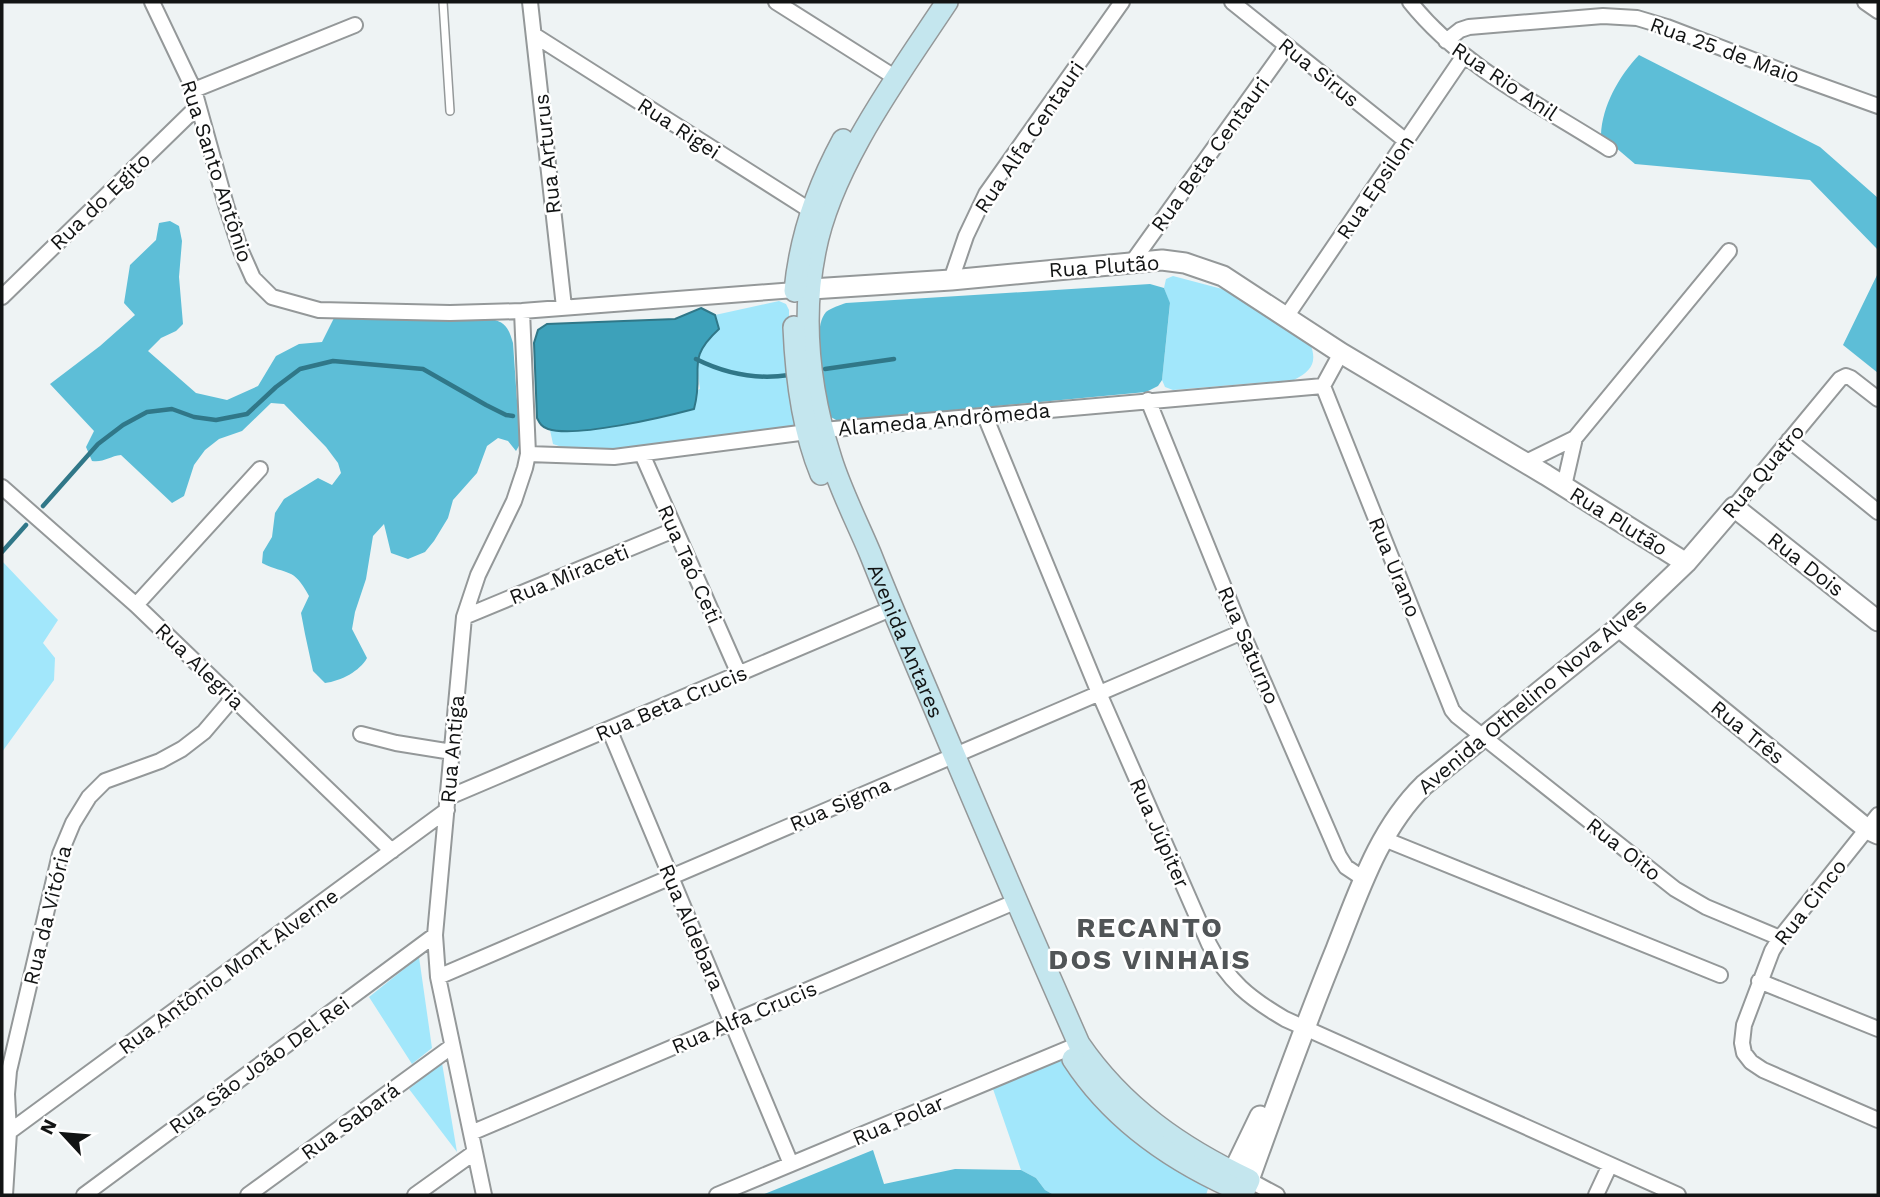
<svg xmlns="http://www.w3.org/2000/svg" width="1880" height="1197" font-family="'Work Sans',sans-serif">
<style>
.green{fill:#a2e7fb}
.forest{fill:#5dbed7}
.water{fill:#3da1ba;stroke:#307788;stroke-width:2}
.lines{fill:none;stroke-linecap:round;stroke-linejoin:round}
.stream{stroke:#307788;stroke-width:4.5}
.service-casing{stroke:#949899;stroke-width:10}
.minor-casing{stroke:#949899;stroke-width:18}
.tertiary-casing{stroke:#949899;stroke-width:23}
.secondary-casing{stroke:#949899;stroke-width:24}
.service{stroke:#fff;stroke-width:7}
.minor{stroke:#fff;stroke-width:14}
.tertiary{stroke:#fff;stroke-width:19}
.secondary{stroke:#c4e6ee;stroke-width:21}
.labels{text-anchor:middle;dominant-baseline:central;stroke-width:5;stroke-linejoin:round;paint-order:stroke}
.street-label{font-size:21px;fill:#121414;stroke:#fff}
.district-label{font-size:28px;font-weight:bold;letter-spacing:2px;fill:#515557;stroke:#fff}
</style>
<rect width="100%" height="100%" fill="#eef3f4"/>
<!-- green -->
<path class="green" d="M1173,276L1226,290L1310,343C1318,363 1311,371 1294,380L1173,390L1165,387L1162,380L1170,304L1164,288L1166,279Z
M779,301L786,304L789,310V348L797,424L790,430L641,449L562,447L553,444L550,430H580L625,425L700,389C696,357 695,352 719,329L715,315Z
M2,561L58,620L43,643L55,658L54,680L2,752Z
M419,957L432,1048L412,1064L369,997Z
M1063,1058C1082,1083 1100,1112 1124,1133C1148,1155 1179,1168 1207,1184L1208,1189L1206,1195H1054L1045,1190L1036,1178L1021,1170L993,1089Z
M442,1063L457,1152L409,1089Z"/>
<!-- forest -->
<path class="forest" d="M1639,55L1820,147L1878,198V250L1810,180L1635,164L1601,135C1602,106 1619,76 1639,55Z
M170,221L179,226L182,241L179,277L183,324L176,331L161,338L148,351L196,393L227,400L258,386L276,356L299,344L322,342L334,318L491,319C506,322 509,329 513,343L520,444L516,451L508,441L498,438L487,446L477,473L453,500L448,518L434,541L425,552L408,559L391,553L384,524L373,536L366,579L355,612L352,629L367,658C360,671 341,681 325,683L313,671L305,634L301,613L309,596C293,566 288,576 262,563L263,552L272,537L275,513L284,499L318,478L332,485L341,473L338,463L326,447L284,404L271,403L242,431L219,439L205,450L194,465L184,496L172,503L121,455C110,456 103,463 92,461L86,447L94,431L50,384L100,346L135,315L124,303L130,265L156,240L159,223Z
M1878,273V373L1843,345Z
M1150,284L1164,288L1170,303L1162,380L1158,386L1146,392L838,421L829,416C826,392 810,330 826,312C831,308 840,305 846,303Z
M873,1150L884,1184L955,1169L1021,1170L1036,1178L1045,1190L1054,1195H762Z"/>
<!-- water -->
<path class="water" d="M701,308L715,315L719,329C684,361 705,369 694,409C664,417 576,438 548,429C542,427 540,424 537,418L534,343L538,330L547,324L675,319Z"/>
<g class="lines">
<!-- stream -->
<path class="stream" d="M696,359C726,374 756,380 789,375
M825,369L894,359
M43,506L98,444L123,425L147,412L172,409L194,417L216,420L247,414L276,387L300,369L333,361L423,369L486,405L506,415L513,416
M2,552L26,525"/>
<!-- service casing -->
<g class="service-casing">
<path id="service" d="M443,2L450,111"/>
</g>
<!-- minor casing -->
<g class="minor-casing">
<path id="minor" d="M152,2L194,90L226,205L241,251L253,278L272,297L319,310L450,313L522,311L795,290
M530,2L564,307
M776,2L896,78
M1232,2L1406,141
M1410,2C1462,67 1540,105 1609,149
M1865,2L1878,11
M534,35L819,216
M1446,41L1460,30L1469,27L1603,16L1637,18L1667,27L1800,78L1878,106
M194,90L355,25
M1133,261L1287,46
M951,280L966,236L986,194L1122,2
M2,297L198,106
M1286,317L1463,57
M1323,386L1452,710L1457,716L1675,889L1706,907L1780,938
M1148,400L1242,632L1339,856L1346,867L1364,879
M985,416L1099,693L1209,944C1228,981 1249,998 1285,1019L1678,1195
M1789,440L1878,512
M528,454L614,457L823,430L1323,386L1341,353
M642,454L739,674
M1526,462L1575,438
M1564,486L1575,438L1729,251
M2,487L136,605L392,851
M1734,507L1840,379L1846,376L1851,378L1878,399
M136,605L260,469
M464,617L674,530
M609,729L791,1164
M361,734L396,743L452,752
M449,797L893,608
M1878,815L1780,938L1772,951L1744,1025L1742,1043L1744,1053L1751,1062L1763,1070L1878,1120
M1384,839L1720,975
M438,977L1242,632
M1759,981L1878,1029
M471,1133L1017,901
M2,1134L9,1132L447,810
M1249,1180L1277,1195
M5,1195L9,1132L7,1094L9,1071L60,854L73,823L89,797L105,781L160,761L182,749L204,732L233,698
M84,1195L435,935
M248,1195L451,1047
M415,1195L475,1152
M484,1195L438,977L435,935L464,617L478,575L514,501L525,468L528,454L522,311
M717,1195L1079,1044
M1596,1195L1610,1165"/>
</g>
<!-- tertiary casing -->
<g class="tertiary-casing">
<path id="tertiary" d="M796,290L951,280L1162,260L1185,263L1223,276L1341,353L1546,475L1686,563
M1619,627L1867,829L1878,834
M1233,1172L1260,1116
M1249,1180C1277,1102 1305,1025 1336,949C1359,891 1379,829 1424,785L1619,627L1686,563L1734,507L1878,621"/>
</g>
<!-- secondary casing -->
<g class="secondary-casing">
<g id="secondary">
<path id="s1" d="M947,2C900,73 831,166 815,251C801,320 810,393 831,459C841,491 857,522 870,553C889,601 909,648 929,695C978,812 1028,928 1079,1044C1122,1107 1181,1148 1249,1180L1242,1195"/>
<path d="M795,291C800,237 817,188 843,140"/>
<path d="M794,327C796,376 802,428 821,474"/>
<path d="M1073,1059C1112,1119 1169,1159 1234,1188"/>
</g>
</g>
<!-- service -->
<use href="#service" class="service"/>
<!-- minor -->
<use href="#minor" class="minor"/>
<!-- tertiary -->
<use href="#tertiary" class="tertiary"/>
<!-- secondary -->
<use href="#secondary" class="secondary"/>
</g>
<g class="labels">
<!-- street labels -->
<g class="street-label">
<text transform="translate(1725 50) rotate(20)">Rua 25 de Maio</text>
<text transform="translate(1319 72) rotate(39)">Rua Sirus</text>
<text transform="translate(1505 81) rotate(34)">Rua Rio Anil</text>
<text transform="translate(679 128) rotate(33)">Rua Rigei</text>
<text transform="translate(1029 137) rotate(-56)">Rua Alfa Centauri</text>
<text transform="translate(547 154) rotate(-96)">Rua Arturus</text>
<text transform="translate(1210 154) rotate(-54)">Rua Beta Centauri</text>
<text transform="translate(217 171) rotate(72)">Rua Santo Antônio</text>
<text transform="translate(1375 187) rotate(-56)">Rua Epsilon</text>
<text transform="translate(100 201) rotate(-44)">Rua do Egito</text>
<text transform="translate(1104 266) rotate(-4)">Rua Plutão</text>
<text transform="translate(944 419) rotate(-5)">Alameda Andrômeda</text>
<text transform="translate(1763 471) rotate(-50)">Rua Quatro</text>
<text transform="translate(1619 521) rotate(32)">Rua Plutão</text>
<text transform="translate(690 564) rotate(66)">Rua Taó Ceti</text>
<text transform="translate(1806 564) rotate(38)">Rua Dois</text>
<text transform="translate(1395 567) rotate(68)">Rua Urano</text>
<text transform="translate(569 574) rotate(-22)">Rua Miraceti</text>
<text stroke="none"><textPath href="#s1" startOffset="691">Avenida Antares</textPath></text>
<text transform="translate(1249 645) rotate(67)">Rua Saturno</text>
<text transform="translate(200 666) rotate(44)">Rua Alegria</text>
<text transform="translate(1532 696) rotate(-40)">Avenida Othelino Nova Alves</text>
<text transform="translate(671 703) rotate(-23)">Rua Beta Crucis</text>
<text transform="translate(1748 732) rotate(39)">Rua Três</text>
<text transform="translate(452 749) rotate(-85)">Rua Antiga</text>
<text transform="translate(840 804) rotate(-23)">Rua Sigma</text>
<text transform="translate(1160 833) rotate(66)">Rua Júpiter</text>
<text transform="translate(1624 849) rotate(38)">Rua Oito</text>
<text transform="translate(1810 902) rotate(-52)">Rua Cinco</text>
<text transform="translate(47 915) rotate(-76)">Rua da Vitória</text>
<text transform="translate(692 927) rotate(67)">Rua Aldebara</text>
<text transform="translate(228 971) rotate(-36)">Rua Antônio Mont Alverne</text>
<text transform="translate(744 1017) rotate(-23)">Rua Alfa Crucis</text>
<text transform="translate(259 1065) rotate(-36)">Rua São João Del Rei</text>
<text transform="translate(898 1120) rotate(-23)">Rua Polar</text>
<text transform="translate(350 1121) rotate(-36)">Rua Sabará</text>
</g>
<!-- district labels -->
<g class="district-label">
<text x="1150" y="927">RECANTO<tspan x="1150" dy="32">DOS VINHAIS</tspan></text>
</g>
</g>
<!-- border -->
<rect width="1880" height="1197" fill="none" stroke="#121414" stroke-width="7"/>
<!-- north arrow -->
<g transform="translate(63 1134) rotate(296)" stroke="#ffffff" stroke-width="5" paint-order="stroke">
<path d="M0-5L12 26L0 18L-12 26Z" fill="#121414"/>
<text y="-10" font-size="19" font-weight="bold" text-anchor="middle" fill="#121414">N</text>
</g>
</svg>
